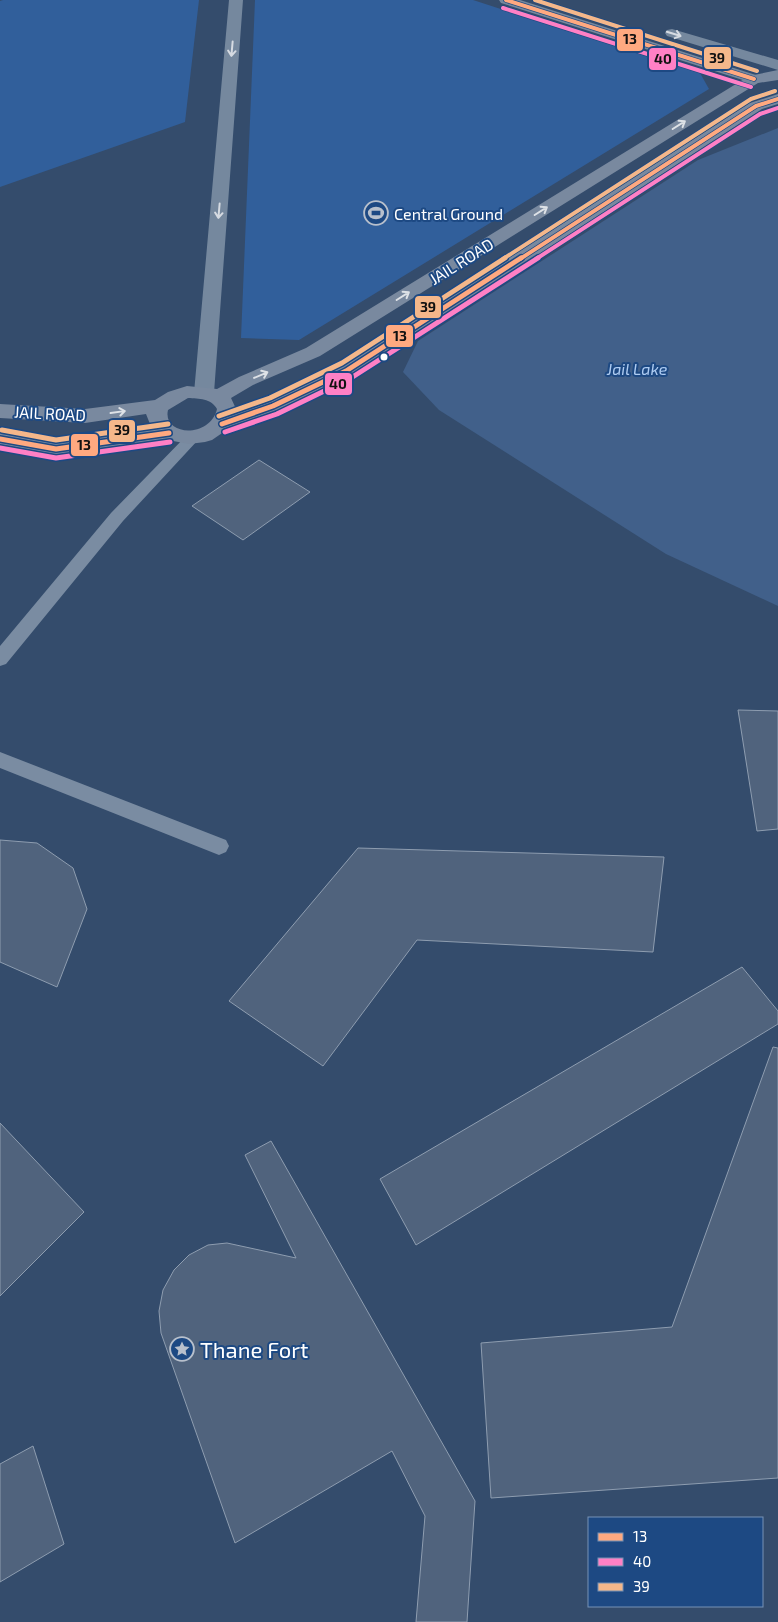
<svg xmlns="http://www.w3.org/2000/svg" width="778" height="1622" font-family="'Exo 2',sans-serif">
<style>
.green{fill:#315f9b}
.water{fill:#41608a}
.building{fill:#50637d;stroke:#8e9db0}
.lines{fill:none;stroke-linecap:round;stroke-linejoin:round}
.lane{fill:#7a8ca2;fill-rule:evenodd}
.secondary{fill:#75889e;fill-rule:evenodd}
.primary{fill:#79899f;fill-rule:evenodd}
.bus-1-far1-casing{stroke:#1d4983;stroke-width:5.5}
.bus-1-casing{stroke:#1d4983;stroke-width:8}
.bus-2-far1-casing{stroke:#1d4983;stroke-width:5.5}
.bus-2-casing{stroke:#1d4983;stroke-width:8}
.bus-3-far1-casing{stroke:#1d4983;stroke-width:5.5}
.bus-3-casing{stroke:#1d4983;stroke-width:8}
.bus-1-far1{stroke:#ffa980;stroke-width:4}
.bus-1{stroke:#ffa980;stroke-width:5}
.bus-2-far1{stroke:#ff80c5;stroke-width:4}
.bus-2{stroke:#ff80c5;stroke-width:5}
.bus-3-far1{stroke:#f4b78a;stroke-width:4}
.bus-3{stroke:#f4b78a;stroke-width:5}
.oneway{stroke:#d6dbe2}
.oneway2{stroke:#dee2e7}
.bus-dot{fill:#fff;stroke:#1d4983;stroke-width:2}
.labels{text-anchor:middle;dominant-baseline:central;stroke-width:4;stroke-linejoin:round;paint-order:stroke}
.far-poi-label{font-size:16px;fill:#fff;stroke:#1d4983;text-anchor:start}
.far-street-label{font-size:16px;fill:#fff;stroke:#1d4983}
.far-water-label{font-size:16px;font-style:italic;fill:#aeccf2;stroke:#1d4983}
.near-poi-label{font-size:22px;fill:#fff;stroke:#1d4983;text-anchor:start}
.line-badge{stroke:#1d4983;stroke-width:2}
.pale-badge-label{font-size:14px;text-anchor:middle;font-weight:bold;fill:#111}
</style>
<rect width="100%" height="100%" fill="#344c6c"/>
<!-- green -->
<path class="green" d="M3,0H199L185,122L0,187V1Z
M255,0H473L700,73L709,89L299,340L241,338Z"/>
<!-- water -->
<path class="water" d="M778,128V606L666,554L439,410L403,372L418,341L698,160Z"/>
<!-- building -->
<path class="building" d="M259,460L310,492L243,540L192,506Z
M738,710L778,711V829L757,831Z
M0,840L37,843L73,868L87,909L57,987L0,962Z
M358,848L664,857L653,952L417,940L323,1066L229,1001Z
M742,967L778,1011V1024L416,1245L380,1179Z
M773,1047L778,1048V1478L491,1498L481,1343L672,1327Z
M0,1123L84,1212L0,1296Z
M271,1141L475,1501L467,1622H416L425,1516L392,1451L235,1543L161,1333L159,1311L163,1290L174,1270L189,1255L208,1245L227,1243L296,1258L245,1155Z
M33,1446L64,1544L0,1582V1464Z"/>
<g class="lines">
<!-- lane -->
<path class="lane" d="M193,432L198,434L201,437L198,440L123,521L6,664L0,666V646L111,513L188,434Z
M0,752L226,840L229,846L226,852L219,855L0,768Z"/>
<!-- secondary -->
<path class="secondary" d="M229,0H243L214,393L211,397L204,399L197,397L194,393Z
M499,0H520L759,76L762,79L759,82H749L501,3Z
M672,29L778,60V70L667,36L665,33L667,30Z"/>
<!-- primary -->
<path class="primary" d="M778,70V80L758,83L320,356L253,385L231,398L237,411L266,401L339,367L750,103L778,94V104L762,109L353,375L280,411L228,429L212,440L205,442L189,444L168,440L56,456L0,446V432L56,442L152,429L146,414L85,423L0,418V404L85,409L155,400L168,392L187,386L217,389L239,377L306,348L749,76ZM188,398C199,399 211,398 217,409C210,439 162,436 168,410Z"/>
<!-- bus-1-far1 casing -->
<g class="bus-1-far1-casing">
<path id="bus-1-far1" d="M506,0L754,79
M520,259L756,106L778,99"/>
</g>
<!-- bus-1 casing -->
<g class="bus-1-casing">
<path id="bus-1" d="M222,424L273,406L346,371L521,258
M0,439L56,449L169,433"/>
</g>
<!-- bus-2-far1 casing -->
<g class="bus-2-far1-casing">
<path id="bus-2-far1" d="M503,8L751,87
M536,259L760,114L778,108"/>
</g>
<!-- bus-2 casing -->
<g class="bus-2-casing">
<path id="bus-2" d="M225,432L277,414L351,378L538,258
M0,448L56,458L170,442"/>
</g>
<!-- bus-3-far1 casing -->
<g class="bus-3-far1-casing">
<path id="bus-3-far1" d="M535,0L757,71
M503,259L751,99L775,91"/>
</g>
<!-- bus-3 casing -->
<g class="bus-3-casing">
<path id="bus-3" d="M219,416L270,398L342,363L505,258
M2,430L56,440L168,424"/>
</g>
<!-- bus-1-far1 -->
<use href="#bus-1-far1" class="bus-1-far1"/>
<!-- bus-1 -->
<use href="#bus-1" class="bus-1"/>
<!-- bus-2-far1 -->
<use href="#bus-2-far1" class="bus-2-far1"/>
<!-- bus-2 -->
<use href="#bus-2" class="bus-2"/>
<!-- bus-3-far1 -->
<use href="#bus-3-far1" class="bus-3-far1"/>
<!-- bus-3 -->
<use href="#bus-3" class="bus-3"/>
</g>
<!-- one-way arrows -->
<defs><path id="oneway-shaft" d="M-6 0H5M1.5-3L5.5 0L1.5 3" fill="none" stroke-width="1.6" stroke-linecap="round" stroke-linejoin="round" transform="scale(1.25)"/></defs>
<g class="oneway">
<use href="#oneway-shaft" transform="translate(674 34) rotate(17)"/>
<use href="#oneway-shaft" transform="translate(232 49) rotate(95)"/>
<use href="#oneway-shaft" transform="translate(219 211) rotate(95)"/>
</g>
<g class="oneway2">
<use href="#oneway-shaft" transform="translate(679 125) rotate(-32)"/>
<use href="#oneway-shaft" transform="translate(541 211) rotate(-32)"/>
<use href="#oneway-shaft" transform="translate(403 296) rotate(-32)"/>
<use href="#oneway-shaft" transform="translate(261 375) rotate(-23)"/>
<use href="#oneway-shaft" transform="translate(118 412) rotate(-8)"/>
</g>
<!-- icons -->
<defs>
<g id="stadium-ring" transform="scale(1.25)"><circle r="9.5" fill="#1d4983" stroke="#b8c0cc" stroke-width="1.5"/><path d="M0-5a6.5 5 0 1 0 0 10a6.5 5 0 1 0 0-10ZM-3.5-1.8h7v3.6h-7Z" fill="#b8c0cc"/></g>
<g id="sight-ring" transform="scale(1.25)"><circle r="9.5" fill="#1d4983" stroke="#b8c0cc" stroke-width="1.5"/><path d="M0-6L1.8-2.2L6-1.7L2.9 1.2L3.7 5.4L0 3.3L-3.7 5.4L-2.9 1.2L-6-1.7L-1.8-2.2Z" fill="#b8c0cc"/></g>
</defs>
<g fill-rule="evenodd">
<use href="#stadium-ring" x="376" y="213"/>
<use href="#sight-ring" x="182" y="1349"/>
</g>
<!-- markers -->
<circle class="bus-dot" cx="384" cy="357" r="4.5"/>
<g class="labels">
<!-- far-poi labels -->
<g class="far-poi-label">
<text x="394" y="213">Central Ground</text>
</g>
<!-- far-street labels -->
<g class="far-street-label">
<text transform="translate(461 261) rotate(-32)">JAIL ROAD</text>
<text transform="translate(50 413) rotate(3)">JAIL ROAD</text>
</g>
<!-- far-water labels -->
<g class="far-water-label">
<text x="637" y="368">Jail Lake</text>
</g>
<!-- near-poi labels -->
<g class="near-poi-label">
<text x="200" y="1349">Thane Fort</text>
</g>
</g>
<g class="line-badge">
<rect x="616" y="28" width="28" height="24" rx="5" fill="#ffa980"/>
<rect x="703" y="46" width="29" height="24" rx="5" fill="#f4b78a"/>
<rect x="648" y="47" width="29" height="24" rx="5" fill="#ff80c5"/>
<rect x="414" y="295" width="28" height="24" rx="5" fill="#f4b78a"/>
<rect x="385" y="324" width="29" height="24" rx="5" fill="#ffa980"/>
<rect x="324" y="372" width="29" height="24" rx="5" fill="#ff80c5"/>
<rect x="108" y="419" width="28" height="24" rx="5" fill="#f4b78a"/>
<rect x="70" y="433" width="29" height="24" rx="5" fill="#ffa980"/>
</g>
<g class="pale-badge-label">
<text x="630" y="44">13</text>
<text x="717" y="63">39</text>
<text x="663" y="64">40</text>
<text x="428" y="312">39</text>
<text x="400" y="341">13</text>
<text x="338" y="389">40</text>
<text x="122" y="435">39</text>
<text x="84" y="450">13</text>
</g>
<!-- legend -->
<rect x="588" y="1517" width="175" height="90" fill="#1d4983" stroke="#7792b5"/>
<rect x="598" y="1533" width="25" height="8" fill="#ffa980" stroke="#7792b5"/>
<text x="633" y="1542" font-size="15" fill="#ffffff">13</text>
<rect x="598" y="1558" width="25" height="8" fill="#ff80c5" stroke="#7792b5"/>
<text x="633" y="1567" font-size="15" fill="#ffffff">40</text>
<rect x="598" y="1583" width="25" height="8" fill="#f4b78a" stroke="#7792b5"/>
<text x="633" y="1592" font-size="15" fill="#ffffff">39</text>
</svg>
